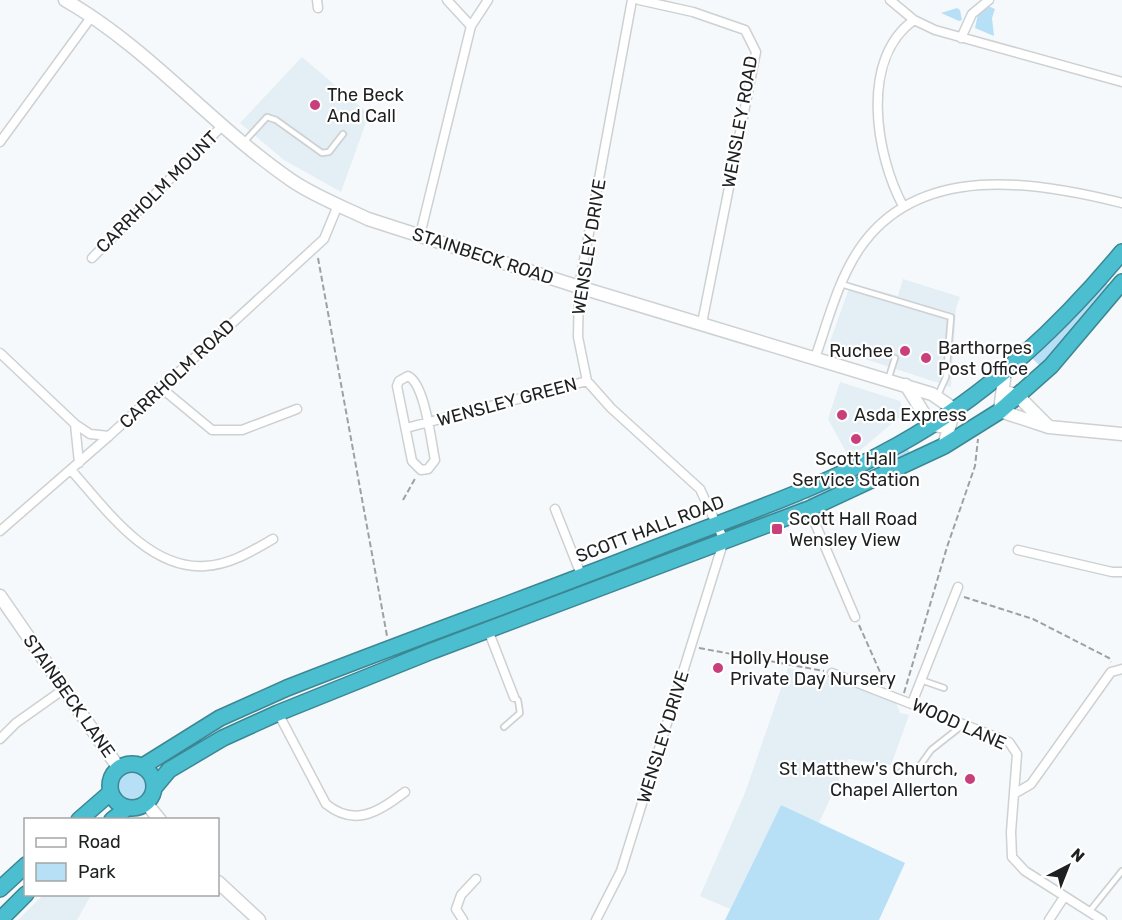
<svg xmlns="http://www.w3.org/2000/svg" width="1122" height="920" font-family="Rubik,sans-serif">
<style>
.built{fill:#e3eef5}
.green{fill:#b7dff6}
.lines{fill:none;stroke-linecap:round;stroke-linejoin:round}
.lane-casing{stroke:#cdd1d2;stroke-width:8}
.street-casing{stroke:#cdd1d2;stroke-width:11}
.secondary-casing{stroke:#cdd1d2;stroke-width:15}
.highway-casing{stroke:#3c8793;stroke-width:18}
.path{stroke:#9ea0a2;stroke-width:2;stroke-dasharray:6 3;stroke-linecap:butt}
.lane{stroke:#fff;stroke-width:4.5}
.street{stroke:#fff;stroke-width:8}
.secondary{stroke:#fff;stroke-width:12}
.highway{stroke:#4bbfd0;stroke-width:15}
.poi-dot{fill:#c83f7b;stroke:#fff;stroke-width:2}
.labels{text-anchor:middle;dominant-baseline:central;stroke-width:4.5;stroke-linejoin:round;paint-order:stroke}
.poi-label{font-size:18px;fill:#1f2021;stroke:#fff;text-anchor:start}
.street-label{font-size:18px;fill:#1f2021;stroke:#fff}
</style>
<rect width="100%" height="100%" fill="#f6f9fb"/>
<!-- built -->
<path class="built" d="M302,57L369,114L341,192L284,160L240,123Z
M903,279L960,297L956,308L951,387L828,347L851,283L898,296Z
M840,382L900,401L904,413L850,459L828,419Z
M788,668L807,673L812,680L825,675L896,702L900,713L909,715L891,765L848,759L819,823L781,805L730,909L700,896L745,793Z
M43,895V894L91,895L77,920H18Z"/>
<!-- green -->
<path class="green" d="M988,6L995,9L992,18L994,36L975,28L978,14Z
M957,8L960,10L962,20L959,21L941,13Z
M1105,282L1110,286L1041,367L1032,358Z
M908,449L912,456L810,503L807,497Z
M802,499L805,505L731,529L732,526Z
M118 786a14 14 0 1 1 28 0a14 14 0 1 1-28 0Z
M781,805L905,863L879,920H725Z"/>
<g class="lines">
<!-- lane casing -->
<g class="lane-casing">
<path id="lane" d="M244,142L267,117L276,120L322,153L329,152L343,134
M841,284L951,317L946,377L938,395
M888,380L895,358
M921,680L944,688
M504,727L520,713L518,700L514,697
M900,772L919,767L931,750L964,724
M1089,912L1122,871"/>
</g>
<!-- street casing -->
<g class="street-casing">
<path id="street" d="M317,0L318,8
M447,0L471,26
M639,0L693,12L745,30L756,52L702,323
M890,0L914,20L935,30L1122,82
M961,38L972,14L989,0
M0,142L92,16
M903,206C876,156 859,59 914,20
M420,235L471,26L488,0
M92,258L223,125
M0,353L75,424L90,434L109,436
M815,358C828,321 838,280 860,248C919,162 1035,181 1122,203
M408,376C425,384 431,441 435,460L428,469L421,470L412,461L397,386L399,381Z
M160,387L212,430H242L297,409
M75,424L79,463
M406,428L587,381
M71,470C105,508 148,570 205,566C230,565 252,551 273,539
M555,509L582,577
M809,509L855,617
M0,531L109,436L324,239L338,205
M1018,550L1112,572H1122
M488,630L514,697
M832,673L1009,742L1017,754L1011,832L1012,857L1025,871L1102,920
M912,703L958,587
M278,713L326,804C356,828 379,811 405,792
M0,739L16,723L64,689
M1014,794L1031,784L1111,672L1122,669
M463,920L456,909L461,895L476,879
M596,920L621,871L724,540L700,489L611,408L587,381L578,337L579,287L632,0
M1049,920L1064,897"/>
</g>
<!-- secondary casing -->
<g class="secondary-casing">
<path id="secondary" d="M65,0C149,48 211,125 291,180C314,196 343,207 368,219L579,287L932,394L954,409L944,446
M1005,371L1000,411L1049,427L1122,434
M906,385L931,425L940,426
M1009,393L1018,396L1048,426
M0,596L118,767
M146,803L160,820
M218,882L259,920"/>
</g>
<!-- highway casing -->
<g class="highway-casing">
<path id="highway" d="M110 786a22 22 0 1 1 44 0a22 22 0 1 1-44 0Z
M143,766L220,718L287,688C409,640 533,596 655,548C737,516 821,488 898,445C985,397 1059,328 1122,252
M154,788L169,770L223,738L278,713L432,651L809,509L944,446L1000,411L1051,366L1122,282
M79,820L110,793
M112,820L127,808
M0,889L26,865
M0,920L26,894"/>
</g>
<!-- path -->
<path class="path" d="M318,258L387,636
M403,500L416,477
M964,597L1033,619L1109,658L1111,662
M859,625L885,683
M699,648L824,671
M904,693L947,547L975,466L978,439"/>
<!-- lane -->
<use href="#lane" class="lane"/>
<!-- street -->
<use href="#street" class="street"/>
<!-- secondary -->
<use href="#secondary" class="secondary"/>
<!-- highway -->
<use href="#highway" class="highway"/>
</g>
<!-- markers -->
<g class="poi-dot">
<circle cx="315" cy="105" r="6"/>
<circle cx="905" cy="351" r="6"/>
<circle cx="926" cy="358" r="6"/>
<circle cx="842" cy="415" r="6"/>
<circle cx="856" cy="439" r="6"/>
<rect x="771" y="523" width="12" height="12" rx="3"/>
<circle cx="718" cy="668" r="6"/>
<circle cx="970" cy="779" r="6"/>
</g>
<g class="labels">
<!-- poi labels -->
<g class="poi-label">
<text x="327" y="95">The Beck<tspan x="327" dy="21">And Call</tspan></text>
<text x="938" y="348">Barthorpes<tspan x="938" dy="21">Post Office</tspan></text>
<text x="893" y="351" text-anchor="end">Ruchee</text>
<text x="854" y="415">Asda Express</text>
<text x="856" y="459" text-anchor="middle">Scott Hall<tspan x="856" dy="21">Service Station</tspan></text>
<text x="789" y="519">Scott Hall Road<tspan x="789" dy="21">Wensley View</tspan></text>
<text x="730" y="658">Holly House<tspan x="730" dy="21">Private Day Nursery</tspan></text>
<text x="958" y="769" text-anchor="end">St Matthew's Church,<tspan x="958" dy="21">Chapel Allerton</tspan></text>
</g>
<!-- street labels -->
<g class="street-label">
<text transform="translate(740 122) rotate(-80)">WENSLEY ROAD</text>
<text transform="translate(157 192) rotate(-45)">CARRHOLM MOUNT</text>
<text transform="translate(589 247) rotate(-81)">WENSLEY DRIVE</text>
<text transform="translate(483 256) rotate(18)">STAINBECK ROAD</text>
<text transform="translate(177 374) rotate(-43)">CARRHOLM ROAD</text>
<text transform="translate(507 402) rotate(-15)">WENSLEY GREEN</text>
<text transform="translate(650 529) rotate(-21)">SCOTT HALL ROAD</text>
<text transform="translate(69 696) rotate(55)">STAINBECK LANE</text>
<text transform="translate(959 724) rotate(24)">WOOD LANE</text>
<text transform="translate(663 737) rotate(-73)">WENSLEY DRIVE</text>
</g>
</g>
<!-- legend -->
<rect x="24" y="818" width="195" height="78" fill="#ffffff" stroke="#a5a6a6" stroke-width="1.5"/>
<rect x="36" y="838" width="30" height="9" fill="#ffffff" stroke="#a5a6a6" stroke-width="1.5"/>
<text x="78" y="848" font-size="18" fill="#1f2021">Road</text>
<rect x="36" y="863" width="30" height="18" fill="#b7dff6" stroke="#a5a6a6" stroke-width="1.5"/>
<text x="78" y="878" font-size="18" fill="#1f2021">Park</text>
<!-- north arrow -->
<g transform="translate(1068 866) rotate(42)" stroke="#ffffff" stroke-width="4.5" paint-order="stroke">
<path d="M0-4.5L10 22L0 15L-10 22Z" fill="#1f2021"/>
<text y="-9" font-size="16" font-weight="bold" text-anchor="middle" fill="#1f2021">N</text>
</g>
</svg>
